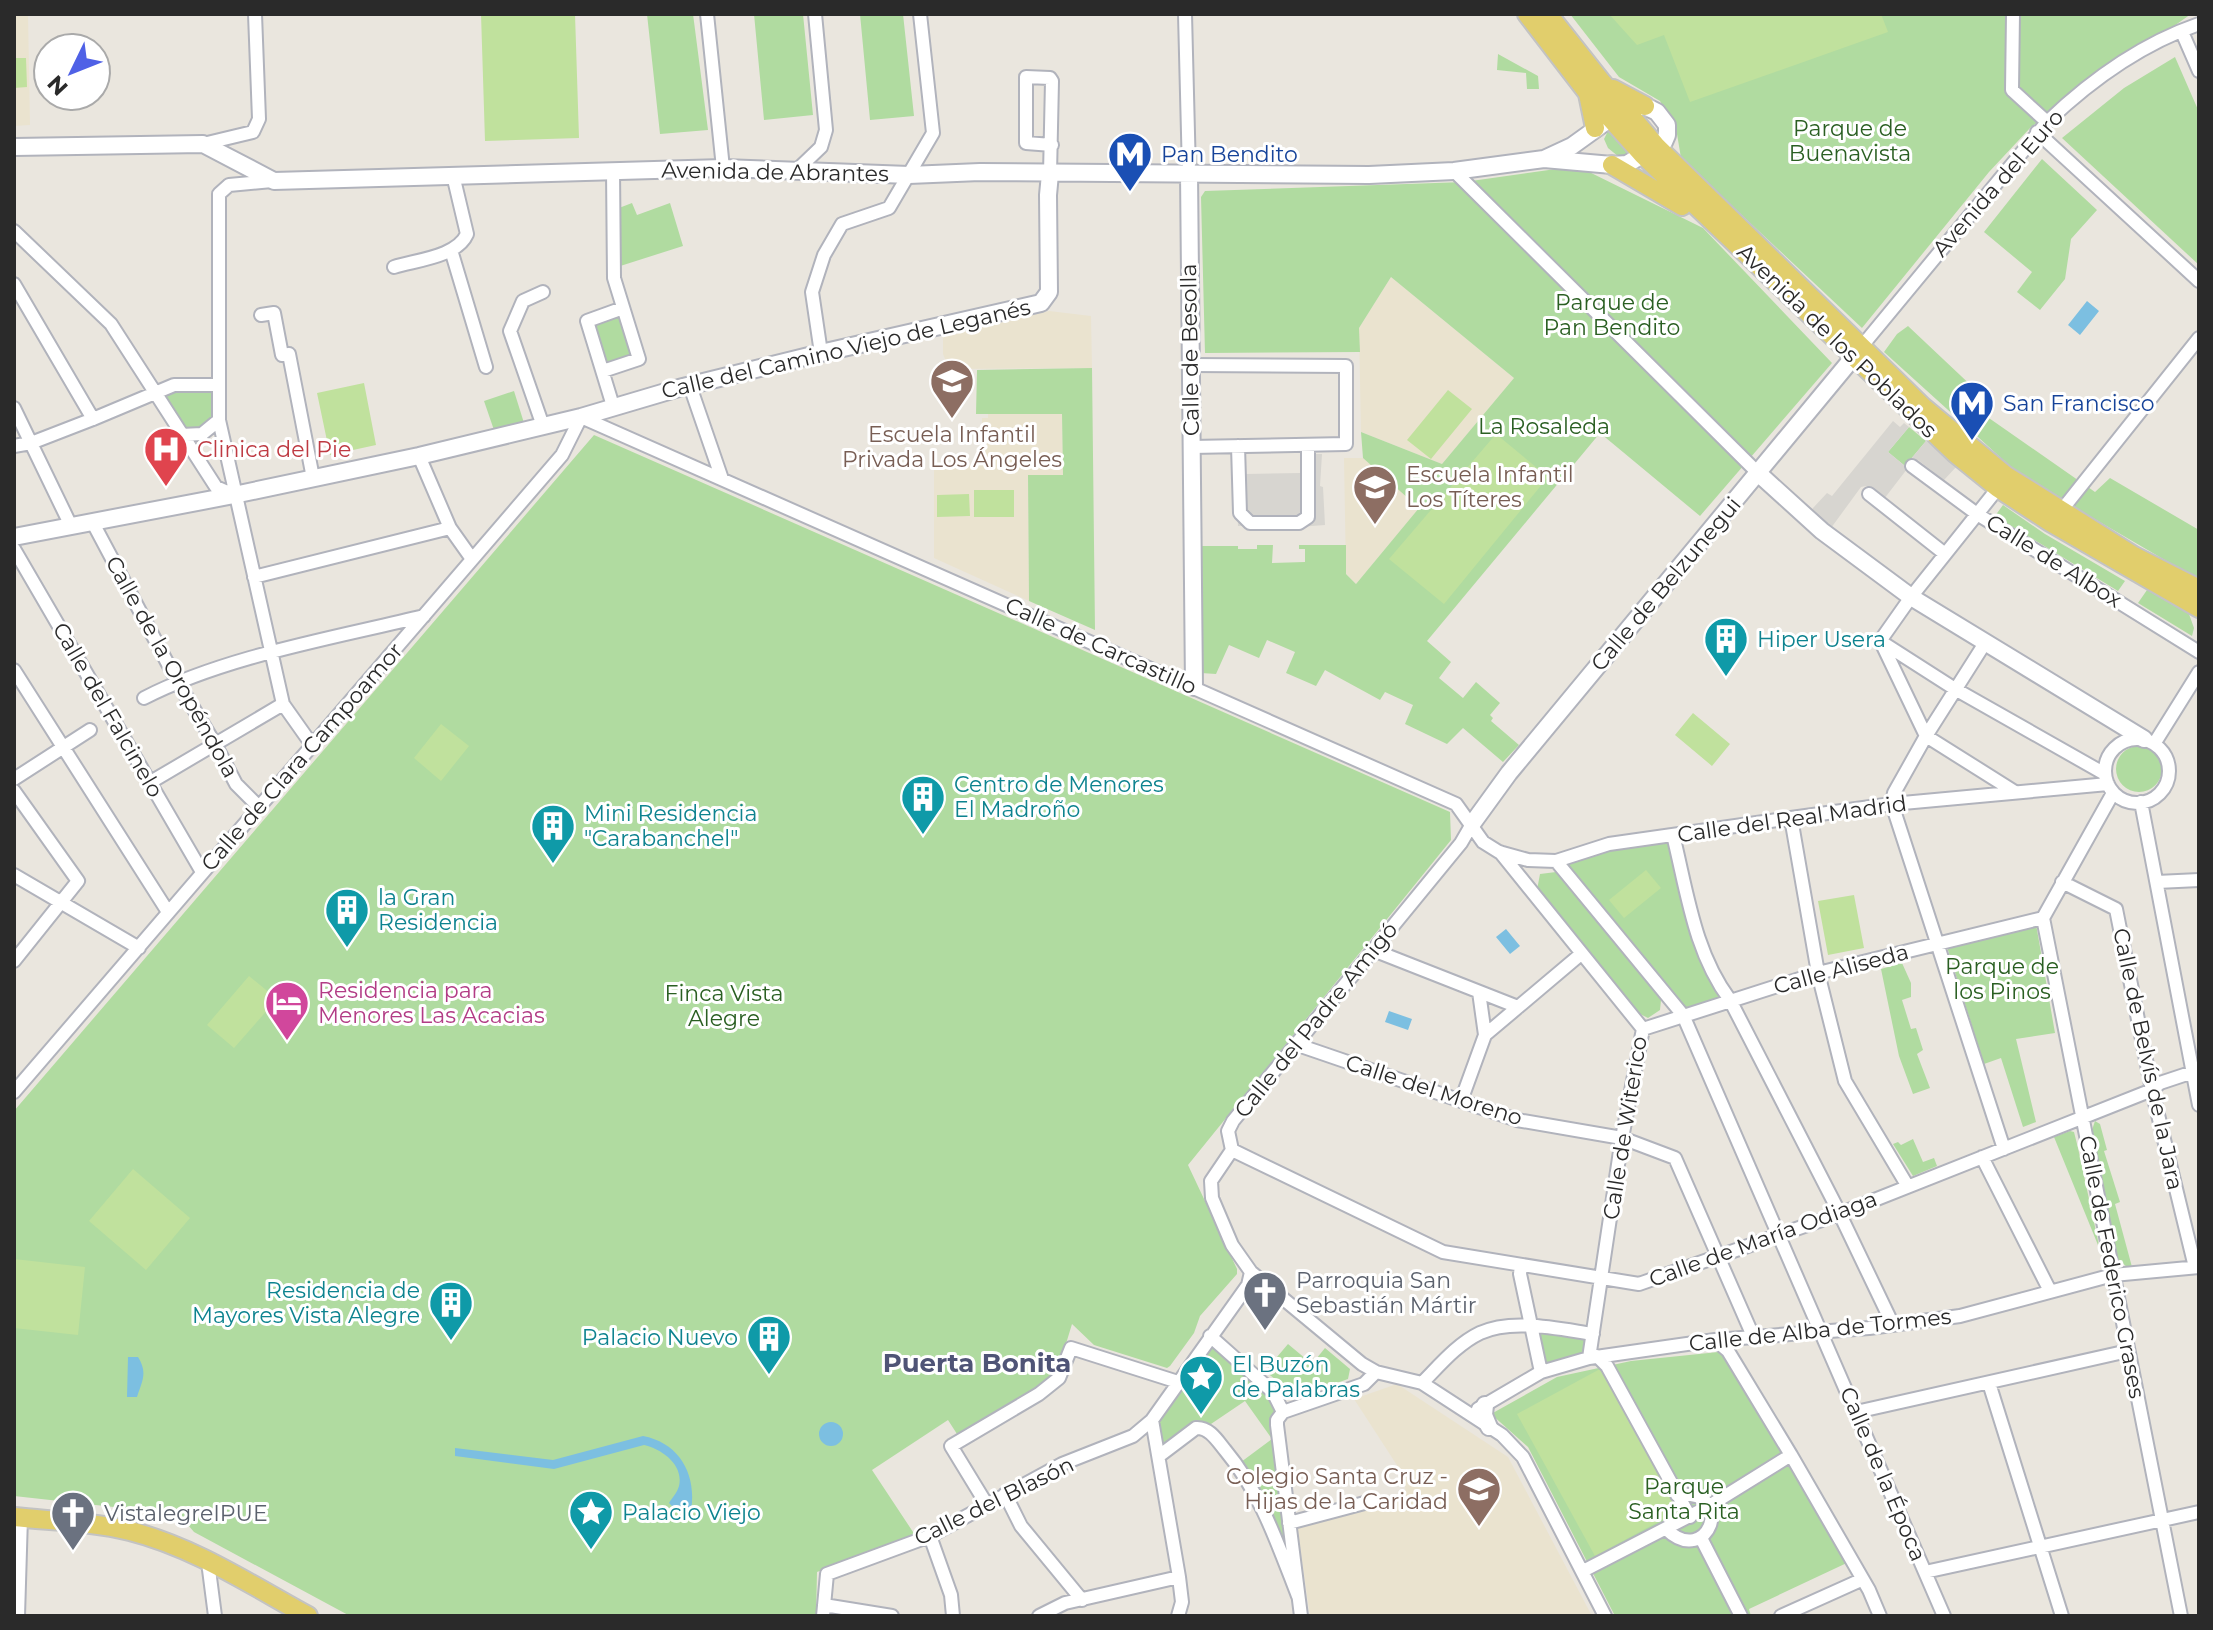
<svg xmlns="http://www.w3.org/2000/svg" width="2213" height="1630" font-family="Montserrat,sans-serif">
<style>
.education{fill:#eae3cf}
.green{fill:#b0dba0}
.pitch{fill:#c0e19d}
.plaza{fill:#d7d5d0}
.water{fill:#7cbfe1}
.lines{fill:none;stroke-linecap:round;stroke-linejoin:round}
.street-casing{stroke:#b1b3bc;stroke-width:16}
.secondary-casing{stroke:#b1b3bc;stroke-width:20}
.primary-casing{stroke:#c3c3c3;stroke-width:22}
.street{stroke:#fff;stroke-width:12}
.secondary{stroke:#fff;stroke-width:16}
.primary{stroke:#e1ce6c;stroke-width:18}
.labels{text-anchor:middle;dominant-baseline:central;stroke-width:6;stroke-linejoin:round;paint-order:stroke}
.park-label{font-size:22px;fill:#2a5f22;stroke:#fff}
.transit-label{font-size:22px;fill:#164399;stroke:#fff;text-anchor:start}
.street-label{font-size:22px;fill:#2a2a2a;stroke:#fff}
.education-label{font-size:22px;fill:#785e54;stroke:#fff}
.health-label{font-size:22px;fill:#be3a42;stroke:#fff;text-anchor:start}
.culture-label{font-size:22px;fill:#0d838f;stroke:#fff;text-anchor:start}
.hotel-label{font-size:22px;fill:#b23c85;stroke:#fff;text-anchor:start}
.worship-label{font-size:22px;fill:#5b616d;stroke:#fff;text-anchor:start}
.quarter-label{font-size:26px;font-weight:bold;fill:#4f5476;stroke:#fff}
</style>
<rect width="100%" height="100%" fill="#eae6de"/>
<!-- education -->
<path class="education" d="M14,14H28L30,125L14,126Z
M1391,277L1514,378L1442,464L1361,432L1359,328Z
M1049,311L1091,316L1092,368L949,369L943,354V337Z
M1062,413L1063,475L1028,476L1029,601L934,558V465H982V418H988V414Z
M1344,458H1363L1420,507L1356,584L1346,574Z
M1397,1384L1508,1457L1592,1616H1310L1297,1526L1406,1496L1404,1476L1354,1399Z"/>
<!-- green -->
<path class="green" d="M647,14H693L708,130L660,134Z
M754,14H803L813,115L764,120Z
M860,14H903L914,116L870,120Z
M1570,14H2191L2031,127L1989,172L1862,328L1681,158L1676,128L1660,101L1619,77Z
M1498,54L1538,76L1539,89H1527L1526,73L1497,70Z
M2175,57L2199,112V265L2062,138L2124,88Z
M1609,129L1630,154L1619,157L1608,148L1604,139Z
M2042,159L2097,210L2071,239L2065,279L2040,310L2017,292L2032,272L1984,232Z
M1577,166L1703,228L1832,363L1700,516L1600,433L1427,641L1451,662L1439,678L1463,698L1476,682L1500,703L1490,715L1493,718L1491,721L1519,745L1503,762L1463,728L1447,744L1405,724L1413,705L1385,692L1380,700L1325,670L1316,686L1286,673L1295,652L1267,640L1259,658L1229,645L1216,674L1201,673L1197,546H1238V549H1257V545H1273L1272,563L1305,562V549H1299V545H1346V574L1356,584L1419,508L1363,458L1361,432L1442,464L1514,378L1391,277L1359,328L1360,352L1205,353L1201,197L1205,191L1464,182Z
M632,203L637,215L670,203L683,246L614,268L619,208Z
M623,308L639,359L603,371L587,321Z
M1908,326L1978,392L1976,409L2095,492L2110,478L2199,530V580L2021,476L1884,352L1897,334Z
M1092,368L1095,630L1029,601L1028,475H1063L1062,414H976L977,370Z
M219,385V420L202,434L181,435L155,393Z
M514,391L524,423L495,433L484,401Z
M1909,427L1926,441L1905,466L1888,452Z
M594,435L1450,812L1451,840L1188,1165L1237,1269V1274L1200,1316L1194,1333L1170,1366L1167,1368L1094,1345L1072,1324L1058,1370L1038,1391L957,1434L948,1420L872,1470L915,1535L817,1572L816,1616H350L194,1532L176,1511H150L14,1496V1111Z
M2003,505L2045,534L2125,581L2118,591L1995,516Z
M2147,590L2189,614L2194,628L2192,636L2138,603Z
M2116 769a23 23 0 1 1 46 0a23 23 0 1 1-46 0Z
M1673,835L1689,918L1729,1000L1683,1015L1556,861Z
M1556,872L1661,1000L1660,1010L1648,1018L1640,1014L1537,890L1540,874Z
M2036,924L2055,1033L2016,1039L2036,1122L2023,1127L2001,1058L1984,1064L1947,947Z
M1902,963L1911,983V997L1902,1000L1911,1029L1916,1028L1923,1050L1917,1054L1930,1088L1913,1094L1899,1056L1881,969Z
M2095,1121L2100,1124L2107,1150L2104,1151L2120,1202L2115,1204L2132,1267L2128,1268L2117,1258L2092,1130Z
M2070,1131L2074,1132L2078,1148L2100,1250L2054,1137Z
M1913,1139L1923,1162L1934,1158L1937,1166L1913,1176L1893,1144L1898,1142L1901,1145Z
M1540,1329L1583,1339L1587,1344L1584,1355L1545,1365L1537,1334Z
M1210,1336L1273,1392L1282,1409L1290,1565L1237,1465L1272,1439L1245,1401L1208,1426L1198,1421L1162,1449L1157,1419Z
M1288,1344L1312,1364L1325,1348L1350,1369L1348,1379L1297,1397L1265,1371Z
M1728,1351L1851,1561L1749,1609L1751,1616H1615L1528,1447L1491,1414L1557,1377L1631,1361Z"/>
<!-- pitch -->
<path class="pitch" d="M481,14H575L579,138L485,141Z
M1609,14H1881L1888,32L1690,102L1664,35L1637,45Z
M14,58H26L27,87L14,88Z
M364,383L376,445L330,455L317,393Z
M1448,390L1472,409L1431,459L1407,440Z
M1496,434L1548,477L1444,604L1389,559Z
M974,490H1014V517H974Z
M969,494L970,516L937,517V495Z
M1693,713L1730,744L1712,766L1675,735Z
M441,724L469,746L441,781L414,758Z
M1646,870L1661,888L1624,918L1609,900Z
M1854,895L1864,948L1828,955L1818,901Z
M249,976L277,999L234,1048L207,1025Z
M133,1169L190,1218L146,1270L89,1221Z
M14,1259L85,1267L78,1335L14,1328Z
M1600,1369L1678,1511L1595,1556L1517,1414Z"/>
<!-- plaza -->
<path class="plaza" d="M1893,421L1900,427L1904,423L1909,427L1888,452L1905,466L1926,441L1957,466L1944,480L1918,460H1914L1884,499L1866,486L1861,487L1831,528L1812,510L1813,508L1827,493L1832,496Z
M1301,454H1322L1320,486L1323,487L1325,525L1271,529L1270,525L1238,526L1236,455L1245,456L1246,474L1301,473Z"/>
<!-- water -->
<path class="water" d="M2087,301L2099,311L2080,335L2068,325Z
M1506,929L1520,946L1510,954L1496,937Z
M1389,1011L1412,1019L1408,1030L1385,1022Z
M128,1357H138C148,1373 142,1381 137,1397H127Z
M819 1434a12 12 0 1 1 24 0a12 12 0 1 1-24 0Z
M643,1436C680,1443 697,1475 691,1511L687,1514L679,1513L669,1503C672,1498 677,1493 679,1486C684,1465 662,1449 644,1445L554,1469L455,1456V1448L553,1460Z"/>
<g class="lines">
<!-- street casing -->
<g class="street-casing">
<path id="street" d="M707,14L723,168
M1185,14L1189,173
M2013,14L2012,90L2047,122
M2182,32L2199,71
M2037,132L2199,281
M203,144L253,132L259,119L255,14
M797,170L821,147L826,130L815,14
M1454,171L1758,473
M1050,174L1052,81L1050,78L1026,77V143L1052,145
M272,181L229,185L219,194V420L283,704L312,745
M14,231L111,324L216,487L234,495
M451,250L486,367
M394,267C416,260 457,257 467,234L453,175
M14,284L93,419
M543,292L523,301L510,331L543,426
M261,315L274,313L282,355L289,354L313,478
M1862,346L2047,122C2091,80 2141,44 2199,24
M821,353L812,292L824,255L842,224L889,208L933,133L920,14
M1191,365L1346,366V444L1191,447
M603,371L639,359L614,278L613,170
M690,386L722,479
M613,406L587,321L623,308
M14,408L71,526
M181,435L202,434L219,420
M14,446L31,443L93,419L174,385H219
M1238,446L1240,513L1250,523H1299L1308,517V445
M419,456L450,528L472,559
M1912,466L1977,514L2199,652
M1869,494L1945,554
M2061,511L2199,338
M93,523L177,681L215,744L236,784L258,806
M14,549L202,872
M254,577L450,528
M1880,641L1955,689L2105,774
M1880,641L1911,597L1998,488
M1985,643L1926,736L1894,793L1892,804L2004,1149
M1882,644L1926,736L2015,792
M14,670L168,912
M144,698C226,656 334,638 424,616
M2105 771a32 32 0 1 1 64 0a32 32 0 1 1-64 0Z
M2154,744L2199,672
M14,779L90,730
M149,783L283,704
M14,791L78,881L14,961
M2141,802L2199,1105
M1791,818L1818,973L1845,1081L1907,1185
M1472,824L1461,843L1233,1121L1228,1131L1232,1150L1211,1181L1212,1198L1232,1245L1251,1272L1362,1364L1376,1372L1422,1383L1502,1435L1523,1457L1605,1616
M1673,835C1687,891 1694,952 1730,1000L1836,1206L1893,1325
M1500,852L1643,1029L1622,1138L1589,1358
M1556,861L1683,1015L1944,1616
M14,875L139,948
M2062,882L2116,909L2152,1090L2195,1267
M2157,882L2199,880
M2043,918L2181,1616
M1373,950L1518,1007
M1479,992L1485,1035
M1643,1029L1818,973L2043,918L2113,793
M1295,1044L1517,1120L1622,1138L1675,1158L1753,1336
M14,1092L562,455L581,417L1456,804L1483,842L1499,852L1528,860L1556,861L1609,844L1791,818L1892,804L2108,784
M1461,1101L1485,1035L1581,954
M1232,1150L1443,1252L1639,1284L1839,1214L2152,1090L2160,1083L2199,1070
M1982,1157L2050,1291
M1521,1265L1520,1274L1541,1372
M1210,1336L1273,1392L1283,1412
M1715,1340L1728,1351L1791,1455
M1597,1356L1607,1366L1690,1517
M1422,1383C1439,1366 1457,1344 1480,1333C1512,1318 1559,1329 1593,1334
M1989,1383L2062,1616
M1478,1409L1541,1372L1589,1358L1715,1340L1869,1328L1960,1316L2113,1275L2199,1267
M1283,1412L1277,1420V1425L1301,1616
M1283,1412L1364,1384L1376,1372
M1856,1412L2128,1351
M1152,1420L1179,1577L1182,1602L1178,1616
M1159,1456L1196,1428C1209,1427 1217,1440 1225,1450C1261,1493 1278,1545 1298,1596
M1005,1494L1021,1526L1082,1600
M987,1505L951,1446L1039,1394L1059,1378L1071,1348L1178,1382
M1289,1523L1372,1501
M1666,1529C1708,1570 1738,1488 1677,1495
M930,1536L951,1595L953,1616
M1701,1538L1741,1616
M208,1562L215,1616
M1583,1571L1709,1506L1791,1455L1869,1590L1880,1616
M1925,1572L2199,1512
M824,1605L892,1616
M18,1616L21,1517
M823,1616L827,1574L930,1536L1062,1464L1133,1436L1152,1420L1248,1285L1251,1272
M1039,1616L1065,1603L1179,1577
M1781,1616L1861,1580"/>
</g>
<!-- secondary casing -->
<g class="secondary-casing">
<path id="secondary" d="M14,147L203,144L274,181L723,168L909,175L980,172L1369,175L1454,171L1544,159L1612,165L1627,164L1664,142L1667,135V125L1657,112L1645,106L1636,108
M1544,159L1572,146L1604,123
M1189,173L1194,687
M1758,473L1822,531L1911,597L2144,739
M14,537L234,495L419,456L581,417L679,388L821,353L1041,303L1049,292L1048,195L1050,174
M1472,824L1509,773L1861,348
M1485,1405L1484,1415L1489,1427"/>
</g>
<!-- primary casing -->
<g class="primary-casing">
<path id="primary" d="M1527,14L1587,92L1643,155L1956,454L1998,488L2050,522L2199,608
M1548,14L1601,81L1657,147L1923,407L2005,475L2134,556L2199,589
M1613,89L1645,106
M1588,94L1595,128
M1612,165L1682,206
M14,1517C52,1521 93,1522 130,1531C194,1547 251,1585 308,1616"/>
</g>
<!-- street -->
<use href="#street" class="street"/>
<!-- secondary -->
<use href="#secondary" class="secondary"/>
<!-- primary -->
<use href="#primary" class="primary"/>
</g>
<!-- icons -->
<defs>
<g id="metro-pin" transform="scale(2.3)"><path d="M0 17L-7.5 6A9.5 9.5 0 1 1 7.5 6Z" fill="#1a4fb4" stroke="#fff"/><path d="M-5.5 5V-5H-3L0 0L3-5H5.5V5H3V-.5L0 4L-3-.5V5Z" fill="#fff"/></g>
<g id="school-pin" transform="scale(2.3)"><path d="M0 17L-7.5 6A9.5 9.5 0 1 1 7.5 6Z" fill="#8d6e63" stroke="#fff"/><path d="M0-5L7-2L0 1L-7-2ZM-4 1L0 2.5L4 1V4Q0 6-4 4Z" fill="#fff"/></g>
<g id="hospital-pin" transform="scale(2.3)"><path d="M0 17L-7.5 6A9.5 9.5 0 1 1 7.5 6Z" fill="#e0444e" stroke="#fff"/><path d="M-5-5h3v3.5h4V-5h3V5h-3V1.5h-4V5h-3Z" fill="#fff"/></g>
<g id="building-pin" transform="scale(2.3)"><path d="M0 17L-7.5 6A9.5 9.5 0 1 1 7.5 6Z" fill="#0f9aa8" stroke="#fff"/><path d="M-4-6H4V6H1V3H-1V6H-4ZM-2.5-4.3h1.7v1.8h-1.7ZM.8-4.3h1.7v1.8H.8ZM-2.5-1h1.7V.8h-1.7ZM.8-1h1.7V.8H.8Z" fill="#fff"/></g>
<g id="hotel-pin" transform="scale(2.3)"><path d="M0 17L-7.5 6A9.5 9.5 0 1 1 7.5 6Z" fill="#d1479c" stroke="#fff"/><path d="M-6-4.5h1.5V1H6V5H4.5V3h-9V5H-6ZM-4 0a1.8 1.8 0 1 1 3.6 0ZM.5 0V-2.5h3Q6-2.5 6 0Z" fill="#fff"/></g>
<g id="church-pin" transform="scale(2.3)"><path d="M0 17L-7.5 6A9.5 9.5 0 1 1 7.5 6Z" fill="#6b7280" stroke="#fff"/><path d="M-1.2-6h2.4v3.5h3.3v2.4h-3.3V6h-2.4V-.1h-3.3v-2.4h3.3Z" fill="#fff"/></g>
<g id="sight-pin" transform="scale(2.3)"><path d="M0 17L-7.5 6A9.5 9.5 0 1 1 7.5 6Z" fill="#0f9aa8" stroke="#fff"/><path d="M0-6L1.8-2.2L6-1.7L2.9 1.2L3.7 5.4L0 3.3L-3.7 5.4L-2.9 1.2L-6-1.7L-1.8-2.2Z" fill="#fff"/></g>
</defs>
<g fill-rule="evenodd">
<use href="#metro-pin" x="1130" y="154"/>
<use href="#school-pin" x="952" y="381"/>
<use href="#metro-pin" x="1972" y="403"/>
<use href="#hospital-pin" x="166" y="449"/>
<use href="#school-pin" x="1375" y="487"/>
<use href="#building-pin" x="1726" y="639"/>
<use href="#building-pin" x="923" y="797"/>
<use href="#building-pin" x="553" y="826"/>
<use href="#building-pin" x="347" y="910"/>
<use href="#hotel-pin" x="287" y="1003"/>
<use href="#church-pin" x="1265" y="1293"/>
<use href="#building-pin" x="451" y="1303"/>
<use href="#building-pin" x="769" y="1337"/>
<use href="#sight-pin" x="1201" y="1377"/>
<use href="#school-pin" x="1479" y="1489"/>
<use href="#sight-pin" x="591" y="1512"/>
<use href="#church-pin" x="73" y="1513"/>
</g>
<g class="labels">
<!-- park labels -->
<g class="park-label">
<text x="1850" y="128">Parque de<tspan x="1850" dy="25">Buenavista</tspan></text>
<text x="1612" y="302">Parque de<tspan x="1612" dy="25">Pan Bendito</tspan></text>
<text x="1544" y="426">La Rosaleda</text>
<text x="2002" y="966">Parque de<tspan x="2002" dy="25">los Pinos</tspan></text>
<text x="724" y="993">Finca Vista<tspan x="724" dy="25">Alegre</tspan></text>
<text x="1684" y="1486">Parque<tspan x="1684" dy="25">Santa Rita</tspan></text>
</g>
<!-- transit labels -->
<g class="transit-label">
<text x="1161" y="154">Pan Bendito</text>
<text x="2003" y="403">San Francisco</text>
</g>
<!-- street labels -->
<g class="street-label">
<text transform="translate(775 172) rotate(1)">Avenida de Abrantes</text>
<text transform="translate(1998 183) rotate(-49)">Avenida del Euro</text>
<text transform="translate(1837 341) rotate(44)">Avenida de los Poblados</text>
<text transform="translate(846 349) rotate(-13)">Calle del Camino Viejo de Leganés</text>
<text transform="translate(1190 350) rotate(-91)">Calle de Besolla</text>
<text transform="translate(2054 561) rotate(32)">Calle de Albox</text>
<text transform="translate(1666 584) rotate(-50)">Calle de Belzunegui</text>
<text transform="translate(1101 646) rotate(24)">Calle de Carcastillo</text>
<text transform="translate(172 667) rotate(61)">Calle de la Oropéndola</text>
<text transform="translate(108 710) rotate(60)">Calle del Falcinelo</text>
<text transform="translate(302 757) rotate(-49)">Calle de Clara Campoamor</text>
<text transform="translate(1792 819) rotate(-8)">Calle del Real Madrid</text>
<text transform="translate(1841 969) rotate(-15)">Calle Aliseda</text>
<text transform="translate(1316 1020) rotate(-51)">Calle del Padre Amigó</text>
<text transform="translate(2148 1059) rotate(78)">Calle de Belvís de la Jara</text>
<text transform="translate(1434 1090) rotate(18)">Calle del Moreno</text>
<text transform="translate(1625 1128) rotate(-81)">Calle de Witerico</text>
<text transform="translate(1763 1239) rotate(-20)">Calle de María Odiaga</text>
<text transform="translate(2112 1267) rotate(79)">Calle de Federico Grases</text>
<text transform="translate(1820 1330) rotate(-6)">Calle de Alba de Tormes</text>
<text transform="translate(1883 1474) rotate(67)">Calle de la Época</text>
<text transform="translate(994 1501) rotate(-26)">Calle del Blasón</text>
</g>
<!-- education labels -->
<g class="education-label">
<text x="952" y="434">Escuela Infantil<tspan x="952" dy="25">Privada Los Ángeles</tspan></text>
<text x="1406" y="474" text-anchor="start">Escuela Infantil<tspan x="1406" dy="25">Los Títeres</tspan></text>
<text x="1448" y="1476" text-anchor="end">Colegio Santa Cruz -<tspan x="1448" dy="25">Hijas de la Caridad</tspan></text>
</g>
<!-- health labels -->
<g class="health-label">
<text x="197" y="449">Clinica del Pie</text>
</g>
<!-- culture labels -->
<g class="culture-label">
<text x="1757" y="639">Hiper Usera</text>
<text x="954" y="784">Centro de Menores<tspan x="954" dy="25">El Madroño</tspan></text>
<text x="584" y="813">Mini Residencia<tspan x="584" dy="25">"Carabanchel"</tspan></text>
<text x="378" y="897">la Gran<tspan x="378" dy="25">Residencia</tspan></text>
<text x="420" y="1290" text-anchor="end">Residencia de<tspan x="420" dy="25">Mayores Vista Alegre</tspan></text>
<text x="738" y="1337" text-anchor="end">Palacio Nuevo</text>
<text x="1232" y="1364">El Buzón<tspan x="1232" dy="25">de Palabras</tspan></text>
<text x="622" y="1512">Palacio Viejo</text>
</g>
<!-- hotel labels -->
<g class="hotel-label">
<text x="318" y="990">Residencia para<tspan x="318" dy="25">Menores Las Acacias</tspan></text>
</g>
<!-- worship labels -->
<g class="worship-label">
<text x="1296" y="1280">Parroquia San<tspan x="1296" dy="25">Sebastián Mártir</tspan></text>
<text x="104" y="1513">VistalegreIPUE</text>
</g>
<!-- quarter labels -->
<g class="quarter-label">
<text x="977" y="1363">Puerta Bonita</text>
</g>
</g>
<!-- border -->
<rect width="2213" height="1630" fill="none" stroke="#2a2a2a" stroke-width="32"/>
<!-- north arrow -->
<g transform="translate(72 72) rotate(227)"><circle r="38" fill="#ffffff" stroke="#aaaaaa" stroke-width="2"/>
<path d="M0-6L14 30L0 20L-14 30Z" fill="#4f61e6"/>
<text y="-12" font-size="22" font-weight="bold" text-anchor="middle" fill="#2a2a2a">N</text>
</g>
</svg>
